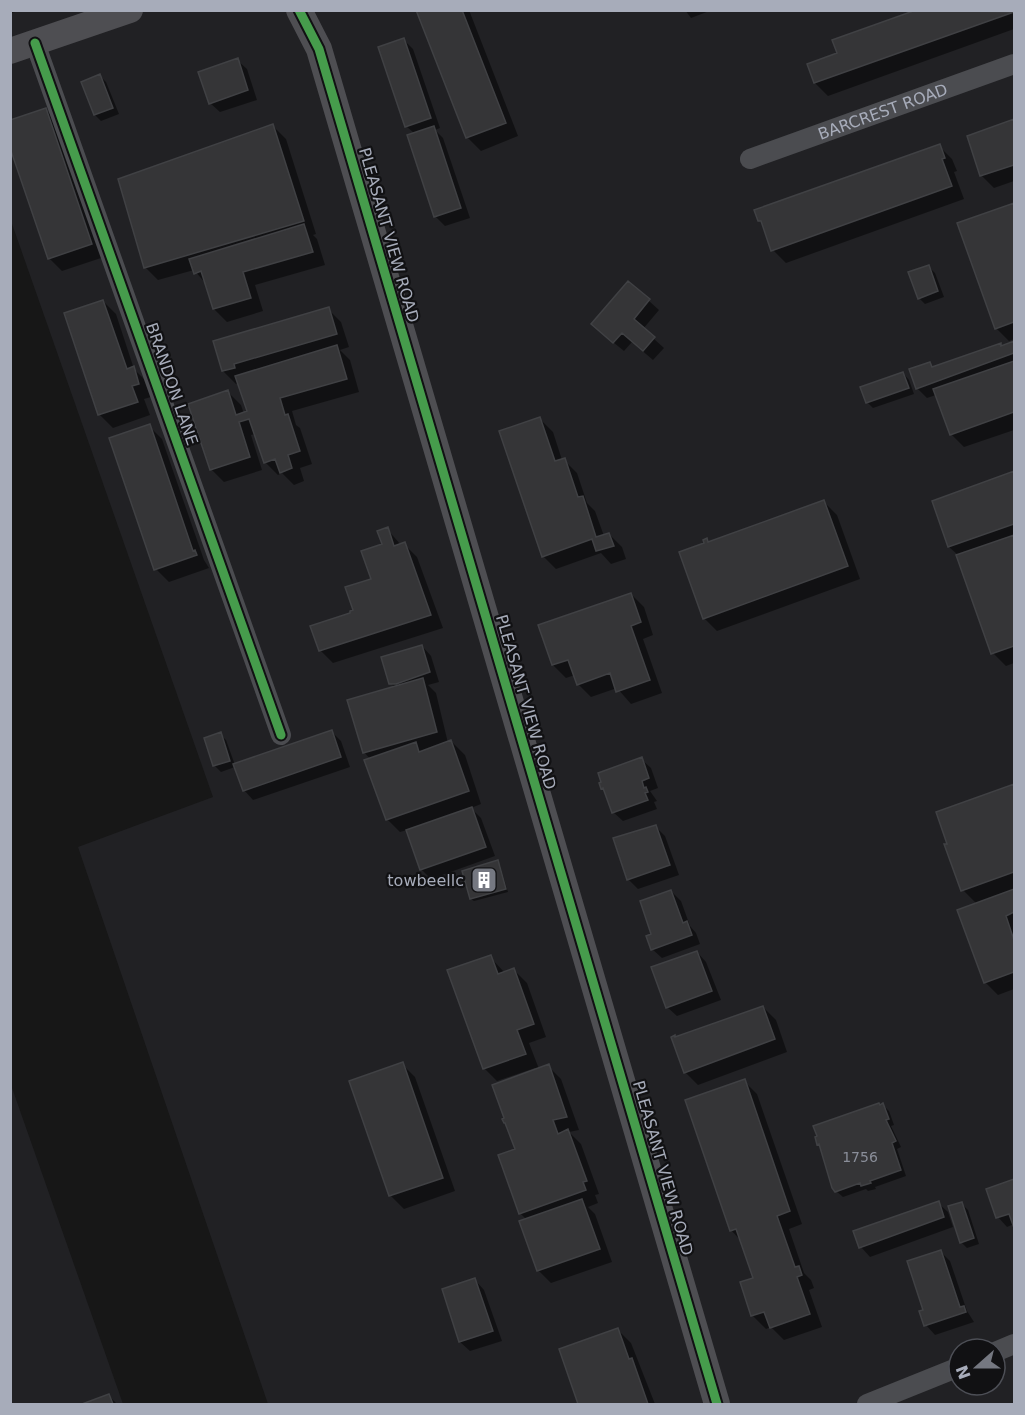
<svg xmlns="http://www.w3.org/2000/svg" width="1025" height="1415" font-family="'DejaVu Sans',sans-serif">
<style>
.built{fill:#212124;fill-rule:evenodd}
.shadow{fill:#0007}
.building{fill:#353537;stroke:#404144;stroke-width:1.5}
.lines{fill:none;stroke-linecap:round;stroke-linejoin:round}
.minor{stroke:#4b4c50;stroke-width:20}
.major{stroke:#4e4e52;stroke-width:26}
.cycleway-casing{stroke:#111113;stroke-width:13}
.cycleway{stroke:#469c4c;stroke-width:9}
.labels{text-anchor:middle;dominant-baseline:central;stroke-width:4.5;stroke-linejoin:round;paint-order:stroke}
.number-label{font-size:14px;fill:#8a8e99}
.street-label{font-size:16px;fill:#a7acba;stroke:#111113}
.poi-label{font-size:16px;fill:#a7acba;stroke:#111113;text-anchor:end}
</style>
<rect width="100%" height="100%" fill="#171717"/>
<!-- built -->
<path class="built" d="M20,10L1014,11V1404H268L78,847L213,797L11,221L10,14ZM959,1349H995V1385H959Z
M11,1085L123,1404H11Z"/>
<!-- shadow -->
<path class="shadow" d="M418,10H469L518,136L481,151L468,138Z
M685,10H712L691,18Z
M920,10H1014V29L828,96L815,83L809,65L839,54Z
M404,40L413,49L440,128L435,130L443,138L470,218L445,226L435,216L415,134L406,126Z
M237,60L247,69L257,100L220,112L210,103Z
M100,76L106,82L119,114L101,121L95,115Z
M46,110L59,123L104,257L62,271L49,258Z
M1014,121V181L994,188L981,175L969,137Z
M273,126L286,139L316,234L313,235L317,239L325,265L255,285L263,311L227,322L214,309L207,285L194,270L158,280L145,267Z
M939,146L952,159L957,171L954,172L964,199L786,263L773,250L764,225L759,220Z
M1014,204V339L1009,341L996,328L959,224Z
M929,267L935,273L944,297L925,304L919,298Z
M629,283L659,310L643,329L664,348L653,360L632,342L624,351L603,334Z
M103,301L116,314L134,369L146,381L151,397L144,399L150,415L113,428L100,415L65,314Z
M328,309L341,322L349,347L340,350L350,360L359,392L292,411L296,425L300,428L312,464L300,468L304,481L294,485L282,473L278,475L265,462L256,434L251,435L262,470L224,482L211,469L228,392L241,405L244,414L249,412L239,383L236,384L223,371L215,342Z
M1014,342V430L964,447L951,434L936,395L927,398L917,388L930,364L934,368L1000,344L1003,347Z
M903,373L909,380L914,394L873,408L867,402Z
M540,419L553,432L562,460H564L577,473L587,503L595,511L604,536L609,534L622,547L626,559L611,564L601,553L556,569L543,556Z
M149,426L162,439L204,560L209,568L169,582L156,569Z
M1014,473V663L1006,666L993,653L958,555L949,547L933,502Z
M824,502L837,515L860,579L717,631L704,618L707,540L709,543Z
M387,529L401,545L404,544L417,557L443,628L333,663L320,650L355,611L372,580Z
M631,594L644,607L653,635L643,639L662,693L631,704L617,688L591,697L578,684L575,675L566,678L553,665Z
M422,646L431,656L439,682L428,685L436,693L448,743L452,742L465,755L481,804L471,808L481,818L495,856L431,879L421,869L407,830L400,832L387,819L371,760L364,752L395,688L391,683Z
M332,732L341,741L350,767L253,800L244,790L235,767L221,772L215,766L206,739L220,734L226,740L235,765Z
M641,759L651,768L658,788L650,791L657,801L654,802L657,809L623,821L613,812L606,792L602,788L603,783Z
M1014,785V989L998,995L985,982L977,904L963,890L938,813Z
M655,826L665,836L679,875L638,889L629,880L615,839Z
M497,862L500,865L508,892L474,901L471,899Z
M671,891L681,901L690,926L696,933L700,944L662,958L652,949L653,935Z
M697,952L706,962L721,1000L677,1016L667,1007Z
M490,957L505,973L514,970L527,983L546,1037L529,1043L539,1069L548,1066L561,1079L579,1130L569,1132L581,1144L599,1194L595,1195L598,1203L588,1207L595,1214L612,1262L551,1283L538,1270L527,1220L520,1213L517,1150L536,1070L535,1068L497,1081L484,1068Z
M763,1007L776,1020L787,1052L698,1085L685,1072L676,1038Z
M402,1064L415,1077L455,1191L404,1209L391,1196L351,1082Z
M744,1081L757,1094L802,1224L789,1229L804,1273L811,1280L814,1288L809,1290L822,1327L784,1340L771,1327L766,1329L753,1316L742,1283L755,1279L742,1242L731,1230Z
M883,1105L889,1111L894,1125L891,1126L901,1147L897,1149L906,1176L875,1187L876,1189L868,1191L866,1189L843,1197L836,1191L822,1147L819,1144Z
M1014,1181V1224L1007,1227L998,1217L988,1190Z
M938,1203L948,1212L953,1227L870,1257L861,1247Z
M962,1204L968,1210L979,1244L967,1248L961,1242Z
M940,1251L950,1261L967,1311L974,1322L935,1335L926,1325Z
M475,1280L484,1290L502,1341L470,1351L460,1342L443,1290Z
M618,1330L631,1343L655,1404H579L561,1350Z
M109,1396L117,1404H86Z"/>
<!-- building -->
<path class="building" d="M416,10H462L506,123L466,138Z
M916,10L1014,12L814,83L807,64L837,53L832,40Z
M404,38L431,118L405,127L378,47Z
M238,58L248,90L209,104L198,72Z
M100,74L113,108L94,115L81,82Z
M46,108L92,244L48,259L10,148V120Z
M1014,119V165L980,176L967,136Z
M273,124L304,221L144,268L118,179Z
M434,126L461,208L434,217L407,135Z
M940,144L945,158L942,159L952,186L771,251L761,221H758L754,210Z
M1014,203V322L995,329L957,223Z
M304,224L313,252L243,272L251,298L213,309L201,271L194,274L189,259Z
M929,265L938,291L918,299L908,272Z
M628,281L650,299L634,319L655,337L643,351L622,333L613,343L591,324Z
M103,300L127,369L134,366L139,384L132,386L138,402L98,415L64,313Z
M329,307L337,334L234,364L235,368L222,371L213,341Z
M1014,341V353L916,389L909,369L930,362L932,367L1001,343V346Z
M337,345L347,379L280,398L285,415L288,414L300,451L288,455L292,468L280,473L275,459L264,463L249,419L239,422L250,457L210,470L188,404L228,390L236,415L247,411L235,376Z
M1014,361V412L950,435L933,389Z
M903,372L909,388L866,403L860,387Z
M540,417L555,461L565,458L578,497L583,496L596,537L609,533L614,546L596,551L592,539L542,557L499,431Z
M150,424L193,551L195,550L197,555L154,570L109,438Z
M1014,471V524L948,547L932,501Z
M824,500L848,566L703,619L679,552L704,543L703,540L707,538L708,542Z
M388,527L394,546L405,542L431,615L319,651L310,626L350,613V611L353,610L345,587L371,579L361,551L382,544L377,531Z
M1014,535V646L991,654L956,555Z
M631,593L641,622L631,626L650,680L616,692L610,673L577,685L568,660L552,665L538,625Z
M422,645L430,672L396,684H389L381,657Z
M423,678L437,732L363,753L347,700Z
M332,730L341,757L243,791L233,764Z
M221,732L230,761L213,766L204,738Z
M451,740L469,791L386,820L364,760L416,742L419,752Z
M642,757L649,778L642,781L644,788L646,787L648,792L645,793L648,800L612,813L603,788L601,789L599,783L601,782L598,773Z
M1014,784V872L961,891L944,844H947L936,812Z
M472,807L486,847L420,870L406,830Z
M656,825L670,865L627,880L613,838Z
M498,860L506,889L470,899L462,871Z
M1014,889V912L1006,916L1014,940V972L984,983L957,910Z
M671,890L683,923L687,921L692,935L651,950L646,936L651,934L640,901Z
M697,951L712,991L666,1008L651,967Z
M491,955L498,974L514,968L534,1024L517,1030L526,1054L483,1069L447,970Z
M763,1006L775,1039L684,1073L671,1037L675,1035V1037Z
M403,1062L443,1178L389,1196L349,1081Z
M549,1064L567,1117L553,1120L558,1134L568,1129L587,1181L583,1182L586,1190L519,1214L498,1155L515,1149L505,1123H504L502,1119L504,1118L492,1085Z
M745,1079L790,1211L777,1216L795,1267L799,1266L802,1275L797,1277L810,1314L770,1328L764,1312L751,1316L740,1282L753,1278L736,1229L730,1231L685,1100Z
M879,1103L880,1105L883,1103L889,1119L886,1120L896,1141L892,1143L901,1170L870,1181L871,1183L861,1186L860,1183L835,1192L832,1188L819,1144L817,1145L815,1137L817,1136L813,1126Z
M1014,1179V1228L1009,1214L996,1218L986,1189Z
M582,1199L600,1249L537,1271L519,1221Z
M939,1201L944,1217L859,1248L853,1231Z
M962,1202L974,1238L960,1243L948,1206Z
M941,1250L960,1307L964,1306L966,1312L924,1326L919,1311L923,1310L907,1261Z
M475,1278L493,1331L459,1342L442,1289Z
M618,1328L629,1359L632,1358L648,1404H578L559,1349Z
M109,1394L113,1404H82Z"/>
<g class="lines">
<!-- minor -->
<g class="minor">
<path d="M35,43L281,735"/>
<path id="s1" d="M750,159L1014,64"/>
<path d="M995,1352L1014,1344"/>
<path d="M867,1404L959,1367"/>
</g>
<!-- major -->
<path class="major" d="M299,10L319,49L717,1404
M10,51L130,10"/>
<!-- cycleway casing -->
<g class="cycleway-casing">
<path id="cycleway" d="M299,10L319,49L717,1404
M35,43L281,735"/>
</g>
<!-- cycleway -->
<use href="#cycleway" class="cycleway"/>
</g>
<!-- icons -->
<defs>
<g id="building-square" transform="scale(1.35)"><rect x="-9" y="-9" width="18" height="18" rx="4" fill="#757881" stroke="#111113"/><path d="M-4-6H4V6H1V3H-1V6H-4ZM-2.5-4.3h1.7v1.8h-1.7ZM.8-4.3h1.7v1.8H.8ZM-2.5-1h1.7V.8h-1.7ZM.8-1h1.7V.8H.8Z" fill="#fff"/></g>
</defs>
<g fill-rule="evenodd">
<use href="#building-square" x="484" y="880"/>
</g>
<g class="labels">
<!-- number labels -->
<g class="number-label">
<text x="860" y="1157">1756</text>
</g>
<!-- street labels -->
<g class="street-label">
<text stroke="none"><textPath href="#s1" startOffset="141">BARCREST ROAD</textPath></text>
<text transform="translate(389 235) rotate(74)">PLEASANT VIEW ROAD</text>
<text transform="translate(172 384) rotate(71)">BRANDON LANE</text>
<text transform="translate(526 702) rotate(74)">PLEASANT VIEW ROAD</text>
<text transform="translate(663 1168) rotate(74)">PLEASANT VIEW ROAD</text>
</g>
<!-- poi labels -->
<g class="poi-label">
<text x="464" y="880">towbeellc</text>
</g>
</g>
<!-- border -->
<rect width="1025" height="1415" fill="none" stroke="#a7acba" stroke-width="24"/>
<!-- north arrow -->
<g transform="translate(977 1367) rotate(249)"><circle r="28" fill="#111113" stroke="#4d4f56" stroke-width="1.5"/>
<path d="M0-4.5L10 22L0 15L-10 22Z" fill="#757881"/>
<text y="-9" font-size="16" font-weight="bold" text-anchor="middle" fill="#a7acba">N</text>
</g>
</svg>
